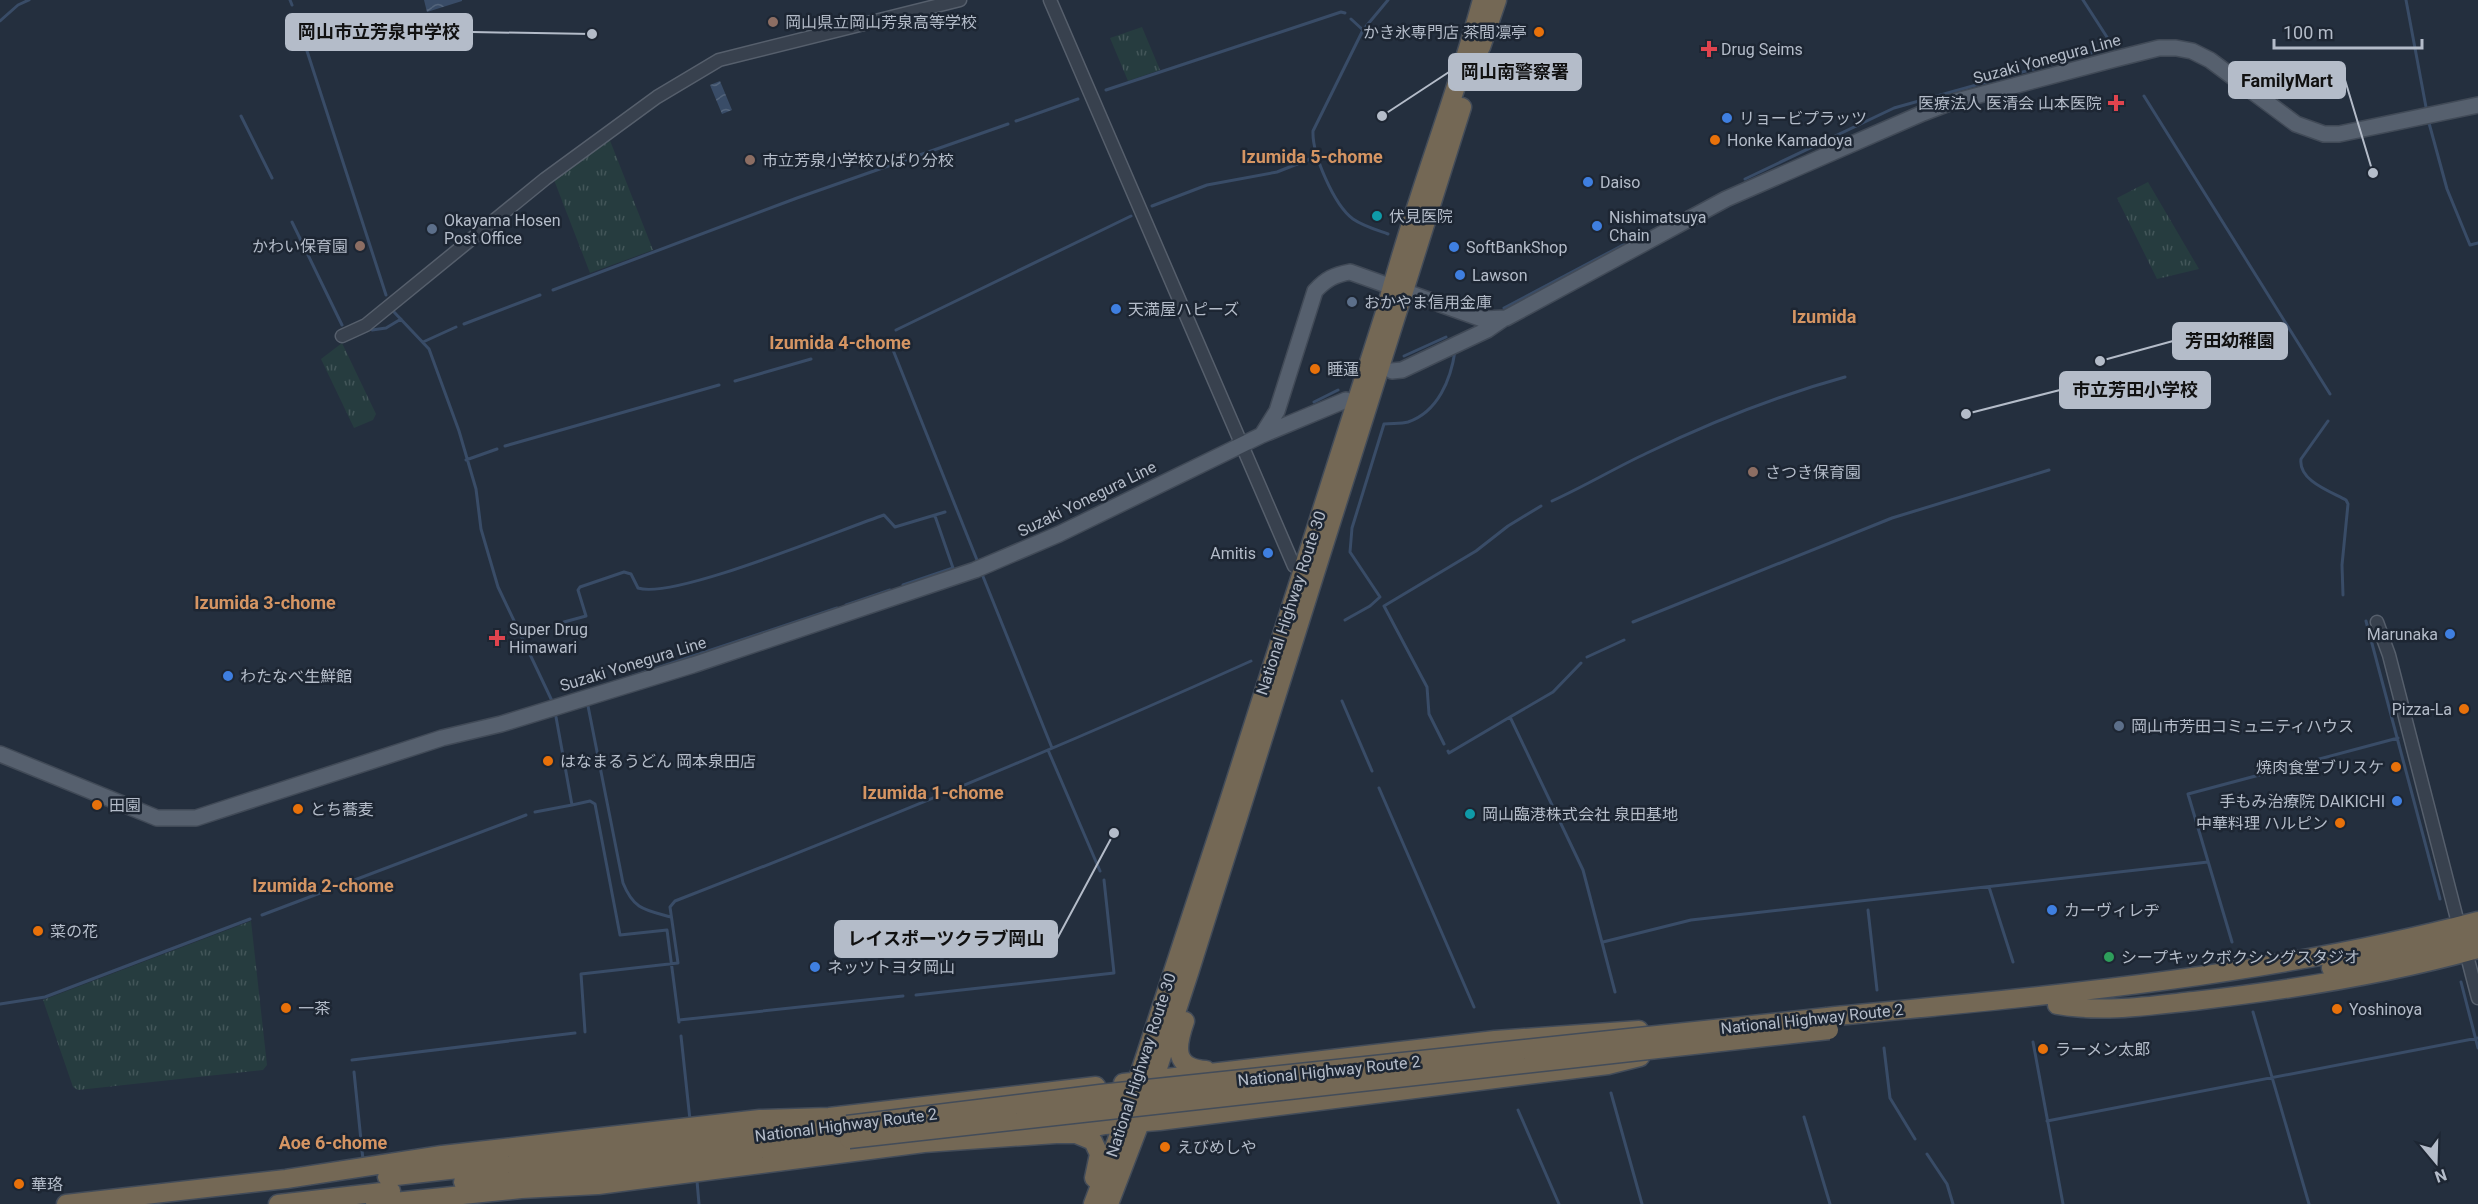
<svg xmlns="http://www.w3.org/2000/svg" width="2478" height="1204" font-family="Roboto,'Noto Sans JP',sans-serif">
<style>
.grass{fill:url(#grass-tufts)}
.water{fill:url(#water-waves)}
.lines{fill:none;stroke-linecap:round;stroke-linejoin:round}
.stream{stroke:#394c67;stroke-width:3}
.minor-casing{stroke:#565f6c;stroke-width:15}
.major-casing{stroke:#414a57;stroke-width:18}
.highway-casing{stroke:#434c59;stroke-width:21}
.minor{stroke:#38414e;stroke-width:12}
.major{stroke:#56606e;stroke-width:15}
.highway{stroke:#746855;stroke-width:18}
.highway-bridge-casing{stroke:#434c59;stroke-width:21;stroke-linecap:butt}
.highway-bridge{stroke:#746855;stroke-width:18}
.education-dot{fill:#8d6e63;stroke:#1d2633;stroke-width:2}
.food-dot{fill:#e8710a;stroke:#1d2633;stroke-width:2}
.health-dot{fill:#e0444e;stroke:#1d2633;stroke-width:2}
.shop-dot{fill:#3f7fe0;stroke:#1d2633;stroke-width:2}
.culture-dot{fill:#0f9aa8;stroke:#1d2633;stroke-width:2}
.service-dot{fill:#5c6f8a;stroke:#1d2633;stroke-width:2}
.leisure-dot{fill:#2e9e5b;stroke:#1d2633;stroke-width:2}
.labels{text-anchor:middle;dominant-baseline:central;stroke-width:5;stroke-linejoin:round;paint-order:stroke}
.poi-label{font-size:16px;fill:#b4bcc9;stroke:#1d2633;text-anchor:start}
.street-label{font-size:16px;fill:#b4bcc9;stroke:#1d2633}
.neighbourhood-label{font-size:18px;font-weight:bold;fill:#d59563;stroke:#1d2633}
.leader{fill:none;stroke:#b4bcc9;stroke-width:2}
.callout-dot{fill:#b4bcc9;stroke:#1d2633;stroke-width:2}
.callout{fill:#b4bcc9;stroke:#b4bcc9;stroke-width:2}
.callout-label{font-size:18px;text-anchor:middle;font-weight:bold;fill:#111}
</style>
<defs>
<pattern id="grass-tufts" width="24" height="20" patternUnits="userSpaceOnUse" patternTransform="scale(1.5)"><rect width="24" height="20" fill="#263c3f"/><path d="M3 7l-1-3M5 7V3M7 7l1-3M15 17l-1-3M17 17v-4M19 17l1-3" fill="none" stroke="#435659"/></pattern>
<pattern id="water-waves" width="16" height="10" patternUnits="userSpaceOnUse" patternTransform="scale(1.5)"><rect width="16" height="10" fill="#394c67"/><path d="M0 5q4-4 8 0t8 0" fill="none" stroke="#53647b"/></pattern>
</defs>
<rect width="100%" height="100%" fill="#242f3e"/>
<!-- grass -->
<path class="grass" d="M1142,27L1160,70L1128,81L1110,38Z
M609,138L653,250L590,273L554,180Z
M2148,182L2199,269L2157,279L2117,198Z
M342,343L376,414L373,420L354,428L321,359Z
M251,921L267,1065L263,1070L78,1090L73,1087L43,1000Z"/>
<!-- water -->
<path class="water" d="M424,0H462V1L427,12Z
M467,17L473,36L438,47L432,29Z
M720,81L732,110L722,114L710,85Z"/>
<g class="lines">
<!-- stream -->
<path class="stream" d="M290,0L292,5
M2083,0L2114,48
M2406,0L2426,107
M296,17L386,295
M1351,19L1363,30
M0,21L18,5L29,0
M1106,90L1341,12L1345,13
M2144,96L2330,394
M241,116L272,178
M1016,121L1078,99
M2429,123L2447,189L2470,245L2478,243
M1745,179L1894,108L2094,52
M1152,206L1207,185L1277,172L1315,157
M292,222L342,325
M1388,234C1377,230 1363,226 1353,219C1334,205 1312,154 1313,131L1363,30L1388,0
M553,290L797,198L1008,124
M1504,308L1625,244
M394,312L429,349L459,431L476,489L481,529L498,587L553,703
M464,324L540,295
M370,328L372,330L386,328L401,319
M896,330L1131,216
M423,342L456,327
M893,350L977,560
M1404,356L1446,337
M735,381L811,359
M1314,402L1338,390
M2328,421L2301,459C2298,481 2332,492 2346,500L2348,504L2342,565L2343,595
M505,446L719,385
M466,460L497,449
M1552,501C1585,486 1615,468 1647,453C1711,422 1776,396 1845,377
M982,574L1052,748
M903,585L953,568L935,516
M846,605L890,590
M1345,620L1370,606L1380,597L1350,552L1352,528L1384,424C1392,423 1401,424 1408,422C1438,412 1451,379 1455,351
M2366,621L2440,899
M564,622L586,616L578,590L580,587L624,572L631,574L638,588C674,600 839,530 884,515L895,527L945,512
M1633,622L1892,518L2049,470
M1587,657L1624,640
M585,692L837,608
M1342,701L1372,771
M588,706L623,883C634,910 645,910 671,917
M556,717L572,805L590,801L595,804L620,935L667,930L679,1022
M1510,717L1553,692L1581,663
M1444,744L1429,714L1427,687L1384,606L1476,551L1508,526L1541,506
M1048,750L1100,871
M1448,751L1449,753L1510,717L1583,870L1615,992
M1379,788L1474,1007
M535,812L572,805
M1989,887L2013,962
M1868,910L1877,990
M262,915L526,815
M1603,942L1691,920L2208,862
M2232,942L2188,794L2398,738
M2461,982L2478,1048
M916,995L1114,973L1104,880
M0,1004L45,997L250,919
M2253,1012L2309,1204
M679,1020L903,996
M585,1032L581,974L678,963L670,907L675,901C869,826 1061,747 1251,661
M681,1036L690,1120
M2033,1042L2063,1204
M1884,1048L1890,1098L1915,1139
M352,1060L575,1033
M354,1072L363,1160
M1611,1093L1642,1204
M1518,1110L1559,1204
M1804,1117L1830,1204
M2047,1121L2478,1038
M1927,1154L1947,1184L1953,1204
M697,1181L699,1204"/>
<!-- minor casing -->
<g class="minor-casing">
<path id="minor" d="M1050,0L1294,566
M342,336L366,325L545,179L657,97L719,60L960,0
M2377,622L2389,655L2457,919
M2466,952L2478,998"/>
</g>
<!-- major casing -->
<g class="major-casing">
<path id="major" d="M1392,371L1402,370L1487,330L1503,319
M1262,435L1346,400
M0,754L157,818H196L442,738L501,724L693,665L975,570L1059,534L1262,435L1277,411L1315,291C1326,279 1334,275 1350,272L1482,319L1506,318L1726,199L1923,113L1949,103L2115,59L2159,48H2176L2192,51L2210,60L2296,124L2324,134H2339L2478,105"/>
</g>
<!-- highway casing -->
<g class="highway-casing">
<path id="highway" d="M1481,47L1497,0
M2331,968L2478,934
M2057,1005C2103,1013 2148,1006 2194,1001C2289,990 2386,975 2478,949
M1827,1017C2046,996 2265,977 2478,921
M1185,1021C1176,1047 1173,1068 1206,1070
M1123,1083L1495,1040L1639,1030
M1070,1132L1105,1125L1159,1121L1608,1065L1640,1057
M387,1177L825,1128
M463,1182L849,1139
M66,1204L286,1179L442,1155L592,1138L760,1119L829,1117L1096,1086
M278,1204L391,1191
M375,1204L521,1189L598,1185L924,1143L1056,1134H1076L1093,1141L1099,1154L1094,1178
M1093,1204L1123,1124L1229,801L1386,309C1413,204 1454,104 1482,0
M1109,1204L1140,1123L1190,970L1462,107"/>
</g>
<!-- minor -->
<use href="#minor" class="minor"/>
<!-- major -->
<use href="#major" class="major"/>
<!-- highway -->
<use href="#highway" class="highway"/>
<!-- highway-bridge casing -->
<g class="highway-bridge-casing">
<path id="highway-bridge" d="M847,1125L1100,1094L1827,1017
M849,1139L1829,1030"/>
</g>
<!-- highway-bridge -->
<use href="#highway-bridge" class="highway-bridge"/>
</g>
<!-- markers -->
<g class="education-dot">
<circle cx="773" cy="22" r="6"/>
<circle cx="750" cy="160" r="6"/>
<circle cx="360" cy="246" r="6"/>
<circle cx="1753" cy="472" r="6"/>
</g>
<g class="food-dot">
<circle cx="1539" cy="32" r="6"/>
<circle cx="1715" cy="140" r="6"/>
<circle cx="1315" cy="369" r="6"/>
<circle cx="2464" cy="709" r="6"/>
<circle cx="548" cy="761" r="6"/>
<circle cx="2396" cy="767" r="6"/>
<circle cx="97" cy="805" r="6"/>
<circle cx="298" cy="809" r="6"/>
<circle cx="2340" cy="823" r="6"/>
<circle cx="38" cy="931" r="6"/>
<circle cx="286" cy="1008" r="6"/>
<circle cx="2337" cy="1009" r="6"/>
<circle cx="2043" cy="1049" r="6"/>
<circle cx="1165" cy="1147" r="6"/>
<circle cx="19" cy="1184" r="6"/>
</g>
<g class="health-dot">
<path d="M1706 40h6v6h6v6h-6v6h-6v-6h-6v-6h6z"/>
<path d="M2113 94h6v6h6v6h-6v6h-6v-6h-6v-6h6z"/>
<path d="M494 629h6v6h6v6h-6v6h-6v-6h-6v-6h6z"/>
</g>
<g class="shop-dot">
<circle cx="1727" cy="118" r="6"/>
<circle cx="1588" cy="182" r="6"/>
<circle cx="1597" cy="226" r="6"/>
<circle cx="1454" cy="247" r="6"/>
<circle cx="1460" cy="275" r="6"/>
<circle cx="1116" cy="309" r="6"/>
<circle cx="1268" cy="553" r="6"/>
<circle cx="2450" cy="634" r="6"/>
<circle cx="228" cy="676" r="6"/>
<circle cx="2397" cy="801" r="6"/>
<circle cx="2052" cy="910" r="6"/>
<circle cx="815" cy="967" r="6"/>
</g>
<g class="culture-dot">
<circle cx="1377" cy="216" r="6"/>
<circle cx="1470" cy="814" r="6"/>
</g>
<g class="service-dot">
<circle cx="432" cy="229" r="6"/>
<circle cx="1352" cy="302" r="6"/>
<circle cx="2119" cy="726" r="6"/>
</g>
<circle class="leisure-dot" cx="2109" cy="957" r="6"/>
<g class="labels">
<!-- poi labels -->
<g class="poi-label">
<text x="785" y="22">岡山県立岡山芳泉高等学校</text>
<text x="1527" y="32" text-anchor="end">かき氷専門店 茶間凛亭</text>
<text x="1721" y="49">Drug Seims</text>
<text x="2102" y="103" text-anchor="end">医療法人 医清会 山本医院</text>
<text x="1739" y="118">リョービプラッツ</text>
<text x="1727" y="140">Honke Kamadoya</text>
<text x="762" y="160">市立芳泉小学校ひばり分校</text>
<text x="1600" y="182">Daiso</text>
<text x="1389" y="216">伏見医院</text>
<text x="1609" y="217">Nishimatsuya<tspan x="1609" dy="18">Chain</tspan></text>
<text x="444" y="220">Okayama Hosen<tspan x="444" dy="18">Post Office</tspan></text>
<text x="348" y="246" text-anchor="end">かわい保育園</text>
<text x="1466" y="247">SoftBankShop</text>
<text x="1472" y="275">Lawson</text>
<text x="1364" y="302">おかやま信用金庫</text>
<text x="1128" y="309">天満屋ハピーズ</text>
<text x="1327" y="369">睡蓮</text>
<text x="1765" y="472">さつき保育園</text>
<text x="1256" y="553" text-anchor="end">Amitis</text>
<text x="509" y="629">Super Drug<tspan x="509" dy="18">Himawari</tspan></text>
<text x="2438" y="634" text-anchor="end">Marunaka</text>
<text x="240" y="676">わたなべ生鮮館</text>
<text x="2452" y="709" text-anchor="end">Pizza-La</text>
<text x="2131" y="726">岡山市芳田コミュニティハウス</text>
<text x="560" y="761">はなまるうどん 岡本泉田店</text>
<text x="2384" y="767" text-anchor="end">焼肉食堂ブリスケ</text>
<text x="2385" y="801" text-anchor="end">手もみ治療院 DAIKICHI</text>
<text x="109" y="805">田園</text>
<text x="310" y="809">とち蕎麦</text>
<text x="1482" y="814">岡山臨港株式会社 泉田基地</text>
<text x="2328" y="823" text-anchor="end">中華料理 ハルピン</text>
<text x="2064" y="910">カーヴィレヂ</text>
<text x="50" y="931">菜の花</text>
<text x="2121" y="957">シープキックボクシングスタジオ</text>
<text x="827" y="967">ネッツトヨタ岡山</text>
<text x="298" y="1008">一茶</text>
<text x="2349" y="1009">Yoshinoya</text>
<text x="2055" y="1049">ラーメン太郎</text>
<text x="1177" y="1147">えびめしや</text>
<text x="31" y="1184">華珞</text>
</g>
<!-- street labels -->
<g class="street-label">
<text transform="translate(2047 59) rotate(-15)">Suzaki Yonegura Line</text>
<text transform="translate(1087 499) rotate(-26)">Suzaki Yonegura Line</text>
<text transform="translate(1291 603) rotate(-72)">National Highway Route 30</text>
<text transform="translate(633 664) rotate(-17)">Suzaki Yonegura Line</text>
<text transform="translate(1812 1019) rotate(-6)">National Highway Route 2</text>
<text transform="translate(1141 1065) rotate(-72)">National Highway Route 30</text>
<text transform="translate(1329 1071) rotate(-6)">National Highway Route 2</text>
<text transform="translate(846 1125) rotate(-7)">National Highway Route 2</text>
</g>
<!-- neighbourhood labels -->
<g class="neighbourhood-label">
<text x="1312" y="156">Izumida 5-chome</text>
<text x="1824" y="316">Izumida</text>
<text x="840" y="342">Izumida 4-chome</text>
<text x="265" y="602">Izumida 3-chome</text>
<text x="933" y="792">Izumida 1-chome</text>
<text x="323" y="885">Izumida 2-chome</text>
<text x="333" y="1142">Aoe 6-chome</text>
</g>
</g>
<!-- callouts -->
<path class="leader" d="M592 34L472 32M1382 116L1449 72M2373 173L2345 80M2100 361L2173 341M1966 414L2060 390M1114 833L1057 939"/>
<g class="callout-dot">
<circle cx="592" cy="34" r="6"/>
<circle cx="1382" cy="116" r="6"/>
<circle cx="2373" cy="173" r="6"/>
<circle cx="2100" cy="361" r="6"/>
<circle cx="1966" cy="414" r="6"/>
<circle cx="1114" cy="833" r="6"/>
</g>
<g class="callout">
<rect x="286" y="14" width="186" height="36" rx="6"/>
<rect x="1449" y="54" width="132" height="36" rx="6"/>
<rect x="2229" y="62" width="116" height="36" rx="6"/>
<rect x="2173" y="323" width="114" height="36" rx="6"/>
<rect x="2060" y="372" width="150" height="36" rx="6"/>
<rect x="835" y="921" width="222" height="36" rx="6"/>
</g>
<g class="callout-label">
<text x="379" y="38">岡山市立芳泉中学校</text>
<text x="1515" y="78">岡山南警察署</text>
<text x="2287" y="87">FamilyMart</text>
<text x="2230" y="347">芳田幼稚園</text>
<text x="2135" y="396">市立芳田小学校</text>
<text x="946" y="945">レイスポーツクラブ岡山</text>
</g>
<!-- north arrow -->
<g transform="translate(2436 1162) rotate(161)" stroke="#1d2633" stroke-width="4.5" paint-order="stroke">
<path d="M0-4.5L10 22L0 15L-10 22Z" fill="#b4bcc9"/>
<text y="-9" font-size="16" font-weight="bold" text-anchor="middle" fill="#b4bcc9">N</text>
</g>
<!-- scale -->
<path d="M2274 39v9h148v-9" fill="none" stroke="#b4bcc9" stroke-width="3"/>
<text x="2283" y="39" font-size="18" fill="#b4bcc9" stroke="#1d2633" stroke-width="4.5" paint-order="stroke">100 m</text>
</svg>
